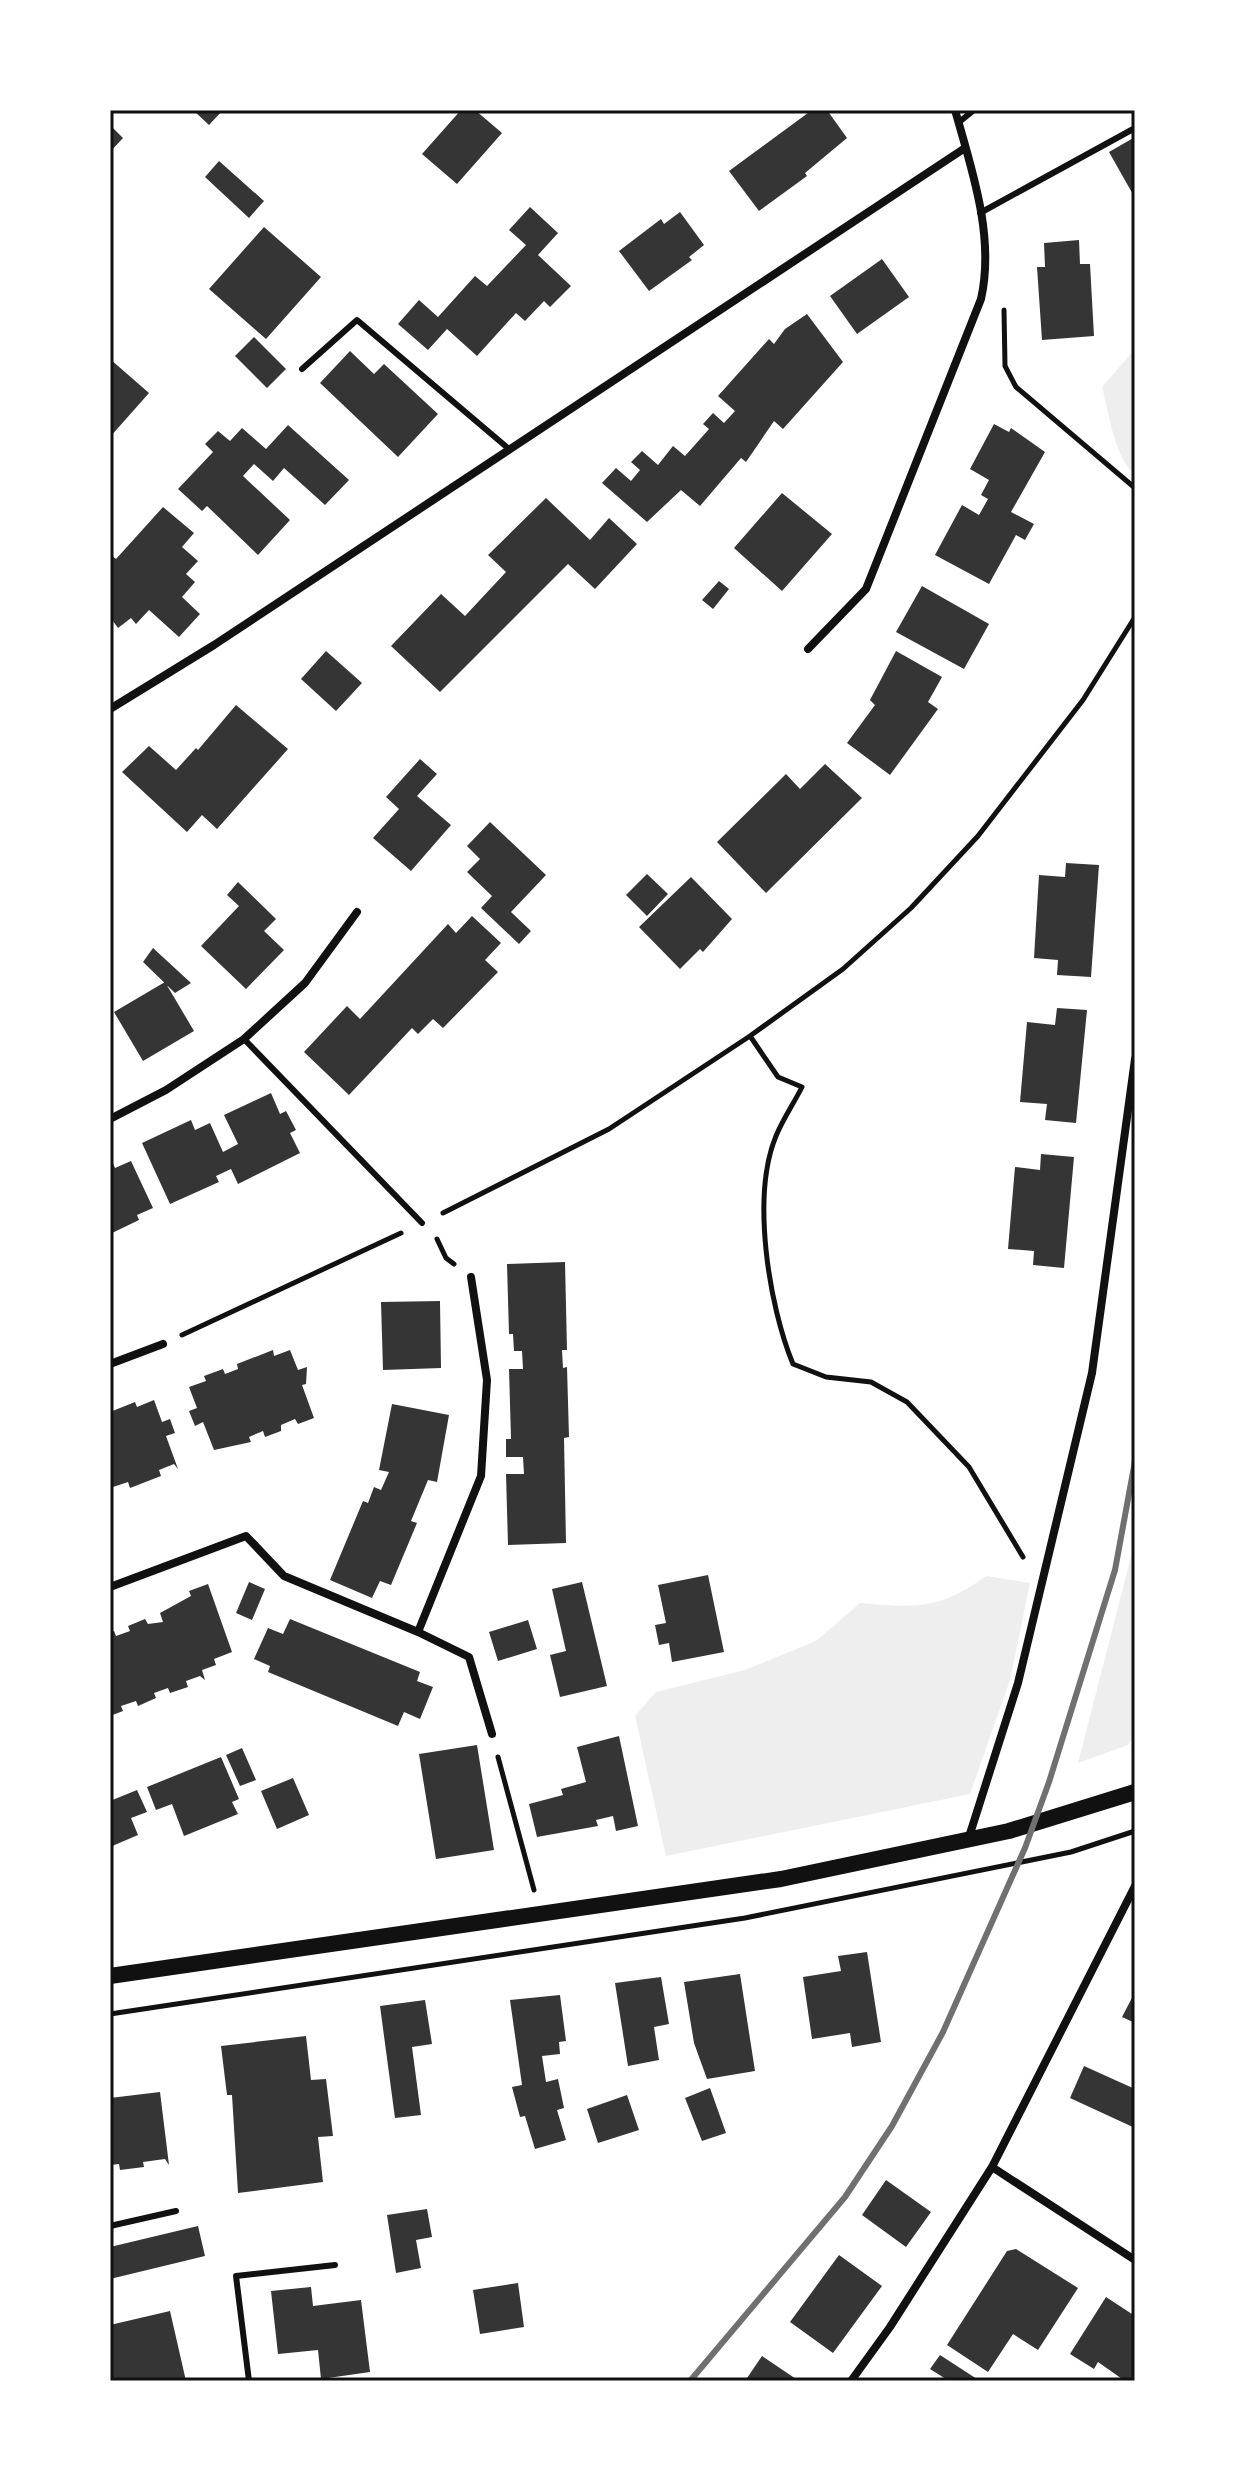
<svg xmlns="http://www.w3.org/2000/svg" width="1245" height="2491" font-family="Karla,sans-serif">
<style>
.green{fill:#eee}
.building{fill:#353535}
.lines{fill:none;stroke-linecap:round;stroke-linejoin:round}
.path{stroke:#111;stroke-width:5}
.service{stroke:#111;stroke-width:6}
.minor{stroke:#111;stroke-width:8}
.secondary{stroke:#111;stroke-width:16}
.rail{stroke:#707070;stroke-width:6}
.neatline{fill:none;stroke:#111;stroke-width:3}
</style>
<rect width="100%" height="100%" fill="#fff"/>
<!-- green -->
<path class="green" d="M1135,349V475C1114,456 1109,413 1102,387Z
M1135,1541V1735L1128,1745L1078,1763Z
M986,1576L1030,1583L1010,1680L970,1794L666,1856L635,1716L656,1692L745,1670L816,1641L860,1603C913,1608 940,1610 986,1576Z"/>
<!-- building -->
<path class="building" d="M193,110H223L209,125Z
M461,110H475L502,133L457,184L422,154Z
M812,110H827L847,138L805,173L807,176L759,211L729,171Z
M110,125L123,138L110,152Z
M1135,137V198L1109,152Z
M219,161L264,201L249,218L205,177Z
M530,207L558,233L538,255L571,286L550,307L544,301L525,321L516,313L477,356L447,329L428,350L398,324L419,300L438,317L475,276L487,286L526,245L509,230Z
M680,212L704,245L689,257L692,260L649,291L619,251L661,219L664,224Z
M264,227L321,277L266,339L209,289Z
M1079,240L1080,264H1090L1094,336L1042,340L1037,267H1045L1044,243Z
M882,259L909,297L857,334L830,296Z
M807,314L843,362L783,429L774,421L746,462L741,458L700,506L681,490L647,522L602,483L616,468L631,481L640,470L631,462L642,451L658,465L673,446L685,456L709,429L703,424L713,413L724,423L735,411L718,396L769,339L774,344L785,329Z
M254,337L286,369L267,388L235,356Z
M350,351L374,374L384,364L438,414L398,457L320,383Z
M110,359L149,393L110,437Z
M994,424L1009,432L1011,428L1045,452L1011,512L1034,524L1025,540L1016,535L989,584L935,555L962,505L979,515L988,499L981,495L989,480L970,469Z
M288,425L349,480L325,505L284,468L273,481L254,464L243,476L290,520L258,555L207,506L202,511L178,489L213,452L205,444L218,431L230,441L242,428L266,449Z
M782,493L832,534L782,591L734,548Z
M546,498L590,540L609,518L637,544L595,589L568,564L440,692L391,646L441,594L465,616L506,572L488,555Z
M163,507L194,533L182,547L198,561L186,574L195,582L182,597L200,614L179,637L149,610L136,624L131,618L118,628L110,617V554L116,559Z
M719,581L729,589L713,609L702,600Z
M922,586L989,624L964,669L896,632Z
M326,651L362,683L336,711L301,679Z
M896,651L942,677L928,702L938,709L890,775L847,743L875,705L870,700Z
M236,705L288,749L217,829L202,815L187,832L122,772L149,746L176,770L196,748L198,750Z
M420,759L437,774L417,796L451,825L411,871L373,838L399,809L386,797Z
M825,764L862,798L766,893L717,842L786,774L800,789Z
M490,822L546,875L511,912L531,931L519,944L481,908L492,896L467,872L480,859L467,846Z
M1066,863L1099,865L1091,977L1057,975L1058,960L1034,958L1039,875L1065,877Z
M647,874L668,894L647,916L626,895Z
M691,877L732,919L703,952L700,949L680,969L639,927Z
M238,882L276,919L264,931L284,950L246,989L201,946L239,906L227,895Z
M472,916L501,943L485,960L498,972L443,1028L433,1019L418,1034L412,1028L349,1095L304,1052L347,1006L360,1019L448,924L456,933Z
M153,948L191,983L175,993L143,962Z
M165,982L194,1031L143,1061L114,1012Z
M1057,1008L1087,1010L1076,1123L1045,1120L1047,1104L1020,1102L1027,1022L1055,1025Z
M271,1093L280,1114L286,1111L296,1130L290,1133L300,1153L238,1184L231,1169L216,1176L219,1182L170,1204L142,1143L191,1120L195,1130L210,1123L223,1152L238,1144L224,1115Z
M1041,1154L1074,1157L1064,1268L1033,1265L1034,1251L1008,1249L1015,1167L1040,1170Z
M110,1157L115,1168L131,1161L153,1208L137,1215L139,1220L110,1234Z
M565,1262L567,1350H562L563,1368L567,1367L569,1437L564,1438L566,1543L508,1545L506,1474H524L523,1457H506V1439H511L509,1369H523L522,1351H514L513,1334H509L507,1264Z
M440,1301L441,1368L383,1370L381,1302Z
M273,1350L274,1356L290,1350L298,1370L307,1367L306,1384L302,1385L314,1418L298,1424L295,1419L281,1425V1431L265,1437L263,1431L249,1437L251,1442L214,1450L203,1422L195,1426L189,1411L197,1408L189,1387L206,1381L204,1376L223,1369L225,1374L238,1369L237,1364Z
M154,1400L162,1422L170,1419L175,1433L166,1436L178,1469L174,1464L159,1470L161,1476L130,1488L128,1482L110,1488V1412L135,1402L137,1407Z
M392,1404L449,1415L437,1482L428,1480L411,1521L417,1523L391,1585L380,1581L372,1598L330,1580L363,1501L368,1503L374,1487L381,1490L389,1472L379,1470Z
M708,1575L724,1652L672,1662L669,1643L659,1645L655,1625L666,1623L658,1585Z
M249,1582L265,1589L252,1620L236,1613Z
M582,1582L607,1686L560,1697L550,1655L566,1651L552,1589Z
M208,1584L232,1652L214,1659L216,1665L202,1670L205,1680L200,1676L186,1681L188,1687L170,1693L168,1688L154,1693L156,1698L138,1706L136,1701L121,1706L123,1711L110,1716V1632L114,1631L116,1636L130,1631L128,1626L145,1619L148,1624L163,1622L160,1613L191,1596L189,1591Z
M290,1619L420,1672L417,1681L433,1687L420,1719L404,1712L398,1726L268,1672L270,1666L254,1659L268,1628L283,1634Z
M528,1620L537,1649L498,1661L489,1632Z
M619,1736L638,1826L616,1831L613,1816L596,1820L598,1826L537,1837L529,1804L563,1795L561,1789L586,1782L577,1747Z
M477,1745L494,1850L436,1859L419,1754Z
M242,1748L256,1780L240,1786L226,1755Z
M221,1757L239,1799L232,1802L238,1814L184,1836L172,1804L156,1810L147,1787Z
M293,1778L309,1815L277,1829L261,1791Z
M137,1790L147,1812L131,1818L138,1835L110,1847V1801Z
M867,1952L881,2042L852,2047L850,2033L812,2039L803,1977L841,1971L838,1956Z
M740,1974L755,2071L707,2079L694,2043L684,1982Z
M661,1977L669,2024L654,2027L659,2060L628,2066L615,1983Z
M1135,1992V2023L1122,2017Z
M560,1995L566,2041L559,2042L560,2054L542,2056L546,2082L558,2079L564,2108L557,2110L566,2140L535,2149L525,2116L520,2117L512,2087L522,2085L510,2000Z
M425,2000L432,2044L412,2047L421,2115L395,2118L380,2006Z
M306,2036L311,2080L326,2079L333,2136L318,2137L323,2182L238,2193L232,2095H227L221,2046Z
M1084,2066L1135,2089V2128L1070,2098Z
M710,2088L726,2133L702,2141L685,2098Z
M160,2092L169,2165L165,2159L143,2162L144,2167L120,2170L119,2164L110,2165V2098Z
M627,2095L639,2130L598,2143L587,2109Z
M886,2180L931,2212L906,2247L862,2215Z
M427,2209L432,2237L416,2240L421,2268L396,2273L387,2215Z
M198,2226L205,2256L110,2279V2247Z
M1016,2249L1078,2288L1038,2350L1013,2334L988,2372L947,2345L1007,2251Z
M839,2255L882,2286L833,2353L790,2322Z
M518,2283L524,2327L480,2334L473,2290Z
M311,2287L313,2306L361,2300L370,2372L321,2379L318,2350L278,2354L271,2291Z
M1106,2297L1135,2316V2381H1125L1098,2362L1094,2369L1070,2354Z
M170,2311L186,2381H110V2325Z
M940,2355L980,2381H949L930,2369Z
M762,2356L799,2381H745Z"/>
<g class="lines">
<!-- path -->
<path class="path" d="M1004,310L1005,366L1016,387L1135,488
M750,1036L778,1077L802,1087C794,1103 783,1119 776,1136C751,1196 769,1306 793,1364L826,1377L871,1382L907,1402L969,1467L1023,1557
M443,1213L609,1129L750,1036L843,969L911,908L978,836L1083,700L1135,617
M437,1239L446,1258L454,1264
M182,1335L401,1233
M498,1757L534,1890
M110,2014L745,1918L1071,1852L1135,1831"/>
<!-- service -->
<path class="service" d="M958,123L974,110
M980,213L1135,128
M302,369L357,320L509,449
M244,1039L422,1223
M110,2226L176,2211
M249,2381L236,2276L335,2265"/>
<!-- minor -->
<path class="minor" d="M808,649L866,589L981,299C995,237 972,170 955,110
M110,709L214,645L965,148
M110,1119L166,1090L244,1039L305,983L357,912
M471,1277L487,1380L481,1476L418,1632L469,1657L492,1734
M110,1364L163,1344
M110,1587L246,1536L284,1576L418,1632
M968,1840L1018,1683L1092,1373L1135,1059
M992,2167L1135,2260
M851,2381L890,2327L992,2167L1135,1886"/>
<!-- secondary -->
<path class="secondary" d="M110,1976L781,1879L1009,1831L1135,1792"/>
<!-- rail -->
<path class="rail" d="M690,2381L845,2197L892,2126L943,2032L1025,1848L1049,1782L1115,1570L1135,1461"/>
</g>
<!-- border -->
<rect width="1245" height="2491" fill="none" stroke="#ffffff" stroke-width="224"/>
<rect x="112" y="112" width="1021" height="2267" class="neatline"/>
</svg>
